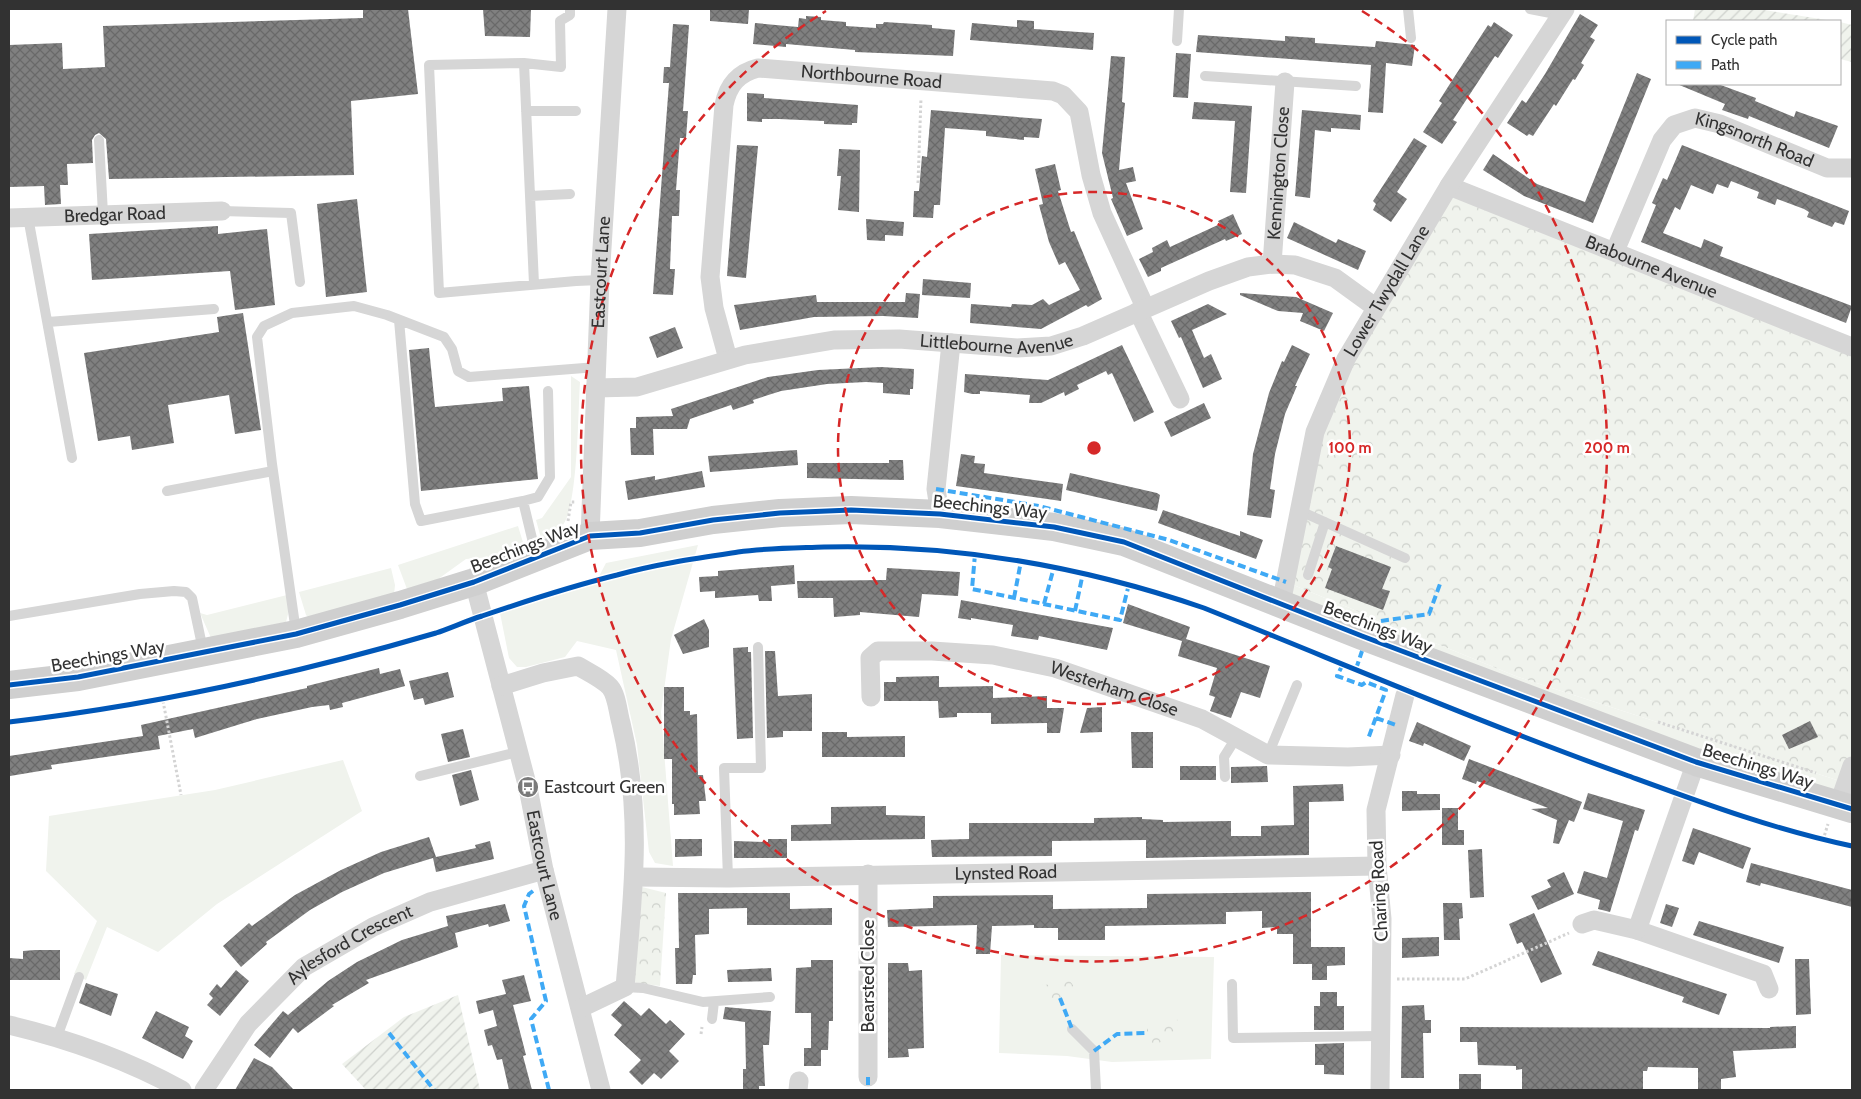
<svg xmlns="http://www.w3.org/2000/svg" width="1861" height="1099" font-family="Cabin,sans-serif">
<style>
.grass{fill:#f0f3ed}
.forest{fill:url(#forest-crowns)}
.garden{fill:url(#garden-furrows)}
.building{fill:url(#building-cross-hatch)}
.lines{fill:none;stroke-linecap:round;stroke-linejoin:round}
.path{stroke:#d4d4d4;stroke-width:3;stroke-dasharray:2.5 2.5;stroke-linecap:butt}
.lane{stroke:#d6d6d6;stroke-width:10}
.street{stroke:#d6d6d6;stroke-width:19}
.secondary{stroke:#cfcfcf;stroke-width:28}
.quiet{stroke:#3fa9f5;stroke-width:4;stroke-dasharray:8 4;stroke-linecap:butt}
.cycleway-casing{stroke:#fff;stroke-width:8}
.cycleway{stroke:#0057b8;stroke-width:5}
.ring{fill:none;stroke:#d62828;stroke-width:2.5;stroke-dasharray:9 6}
.labels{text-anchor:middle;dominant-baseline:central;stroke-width:5;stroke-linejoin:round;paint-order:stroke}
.street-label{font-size:18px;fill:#323232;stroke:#fff}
.poi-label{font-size:18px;fill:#323232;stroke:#fff;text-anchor:start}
.centre{fill:#d62828;stroke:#fff;stroke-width:2.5}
.ring-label{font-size:15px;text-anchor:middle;font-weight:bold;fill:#d62828;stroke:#fff;stroke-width:5;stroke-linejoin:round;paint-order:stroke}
</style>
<defs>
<pattern id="forest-crowns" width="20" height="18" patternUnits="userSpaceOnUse" patternTransform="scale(1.25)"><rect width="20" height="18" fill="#f0f3ed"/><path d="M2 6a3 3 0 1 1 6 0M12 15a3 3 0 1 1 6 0" fill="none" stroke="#ced1cc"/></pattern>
<pattern id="garden-furrows" width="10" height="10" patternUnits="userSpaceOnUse" patternTransform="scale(1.25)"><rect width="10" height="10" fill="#f0f3ed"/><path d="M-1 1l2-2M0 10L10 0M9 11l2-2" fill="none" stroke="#ced1cc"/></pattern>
<pattern id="building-cross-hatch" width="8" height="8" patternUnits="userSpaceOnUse" patternTransform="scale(1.25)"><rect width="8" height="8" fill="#808080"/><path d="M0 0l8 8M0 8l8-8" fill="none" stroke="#696969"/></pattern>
</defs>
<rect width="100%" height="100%" fill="#fff"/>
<!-- grass -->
<path class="grass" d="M571,376L580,382C578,411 578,504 563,525C560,530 555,531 550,534L552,539L542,542L536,520L542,518L571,477Z
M518,526L525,549L503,556L466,559L434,582L407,589L398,565Z
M698,545L671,639L661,712L673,866L655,863L649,852L637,745L616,650L577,641L565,657L526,667H517L509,658L500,613L595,584L606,563Z
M391,568L395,585L394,595L308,617L306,615L299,592Z
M1286,582L1518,677L1846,783L1838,806L1281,604Z
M287,595L289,610L286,622L211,638L200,613L207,615Z
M343,760L362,811L217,904L158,952L107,927L86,980L74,974L97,921L46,871L49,816L215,790Z
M1001,955L1214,957L1211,1059L1112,1062L1067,1056L999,1053Z"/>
<!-- forest -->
<path class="forest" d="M1449,186L1852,347V766L1846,783L1518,677L1286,582L1315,432Z
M642,887L666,893L660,986L631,982Z
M1059,980L1070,981L1073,985V997L1041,1001L1042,984L1050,985Z
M1174,1016L1182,1025L1181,1028L1174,1033L1169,1032L1168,1039L1154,1045L1147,1036V1027L1156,1023L1161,1026Z"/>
<!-- garden -->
<path class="garden" d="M1695,9H1758L1833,21H1693Z
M1840,22L1852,25V62L1840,59Z
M458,995L480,1090H366L342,1064L404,1017Z"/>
<!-- building -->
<path class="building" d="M363,9H408L418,94L351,101L354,175L109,179L106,139L99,133L95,135L92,140L93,163L67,164L68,185H60L61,204L45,205L44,186L9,187V45L62,43L63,69L105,67L103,26L363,18Z
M483,9H531L530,37L485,36Z
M710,9H749L748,24L710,21Z
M1580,14L1598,25L1590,37L1595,40L1581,63L1584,65L1575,80L1573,79L1556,106L1554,104L1533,136L1529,134L1527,136L1507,123L1522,100L1526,103L1545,74Z
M806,16L821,17V20L846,22V26L876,28V24H883L884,22L932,25V28L955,30L953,56L855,52V50L786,44V47L753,44L755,23L798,27L799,18L806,19Z
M1017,20L1034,21V29L1094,33L1093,50L970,40L972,23L1017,27Z
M1494,22L1513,35L1498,58L1495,56L1453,120L1457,122L1442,144L1423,132L1442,103L1439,101L1453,79L1488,25L1491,27Z
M673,24L689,25L683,111H688L686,138H680L676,190H680L679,216H672L670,269H675L673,295L653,294L669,83H663L664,67H670Z
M1198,35L1285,41V36L1315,38V43L1375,47L1376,41L1415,45L1412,66L1386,63L1383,113L1368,112L1371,65L1196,52Z
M1176,53L1191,54L1188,98L1173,97Z
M1111,56L1125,57L1122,102L1125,103L1119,170L1133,167L1136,181L1126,183L1143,229L1127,236L1111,199L1113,198L1102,153Z
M1637,73L1651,79L1593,223L1524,196L1483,170L1493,154L1537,184L1585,202Z
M1677,84H1718L1756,98L1755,101L1794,117L1796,111L1838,126L1829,148L1749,116L1748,119L1722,110L1725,104Z
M747,93L764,94V98L858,105L857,123H852V125L824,124V121L779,119H762V122L747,121Z
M1194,102L1252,106L1246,193L1230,192L1235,121L1192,119Z
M931,110L1042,119L1039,138L1024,137V140L986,136V131L945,128L940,205H934L933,218L913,217L914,191H919L922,156L927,157Z
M1302,110L1361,115L1360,130L1331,128V132L1315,130L1310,198L1295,196Z
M1414,138L1427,146L1397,192L1407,199L1391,222L1373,210L1376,204L1373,201Z
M737,145L758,146L746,278L727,276Z
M1682,145L1849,211L1844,225L1835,222L1832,227L1807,217L1809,212L1804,209L1777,199L1775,205L1757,198L1759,192L1731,181L1728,188L1717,184L1713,194L1691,185L1680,210L1675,207L1663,233L1701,248L1704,239L1723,247L1720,256L1852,306L1846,323L1641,242L1656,205L1652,203L1663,178L1667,180Z
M839,149L860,150L859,212L838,210L841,176H837Z
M1055,164L1061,190L1058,191L1071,232L1074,231L1102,299L1088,307L1086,305L1041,329L970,323L971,304L1011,307L1012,304L1032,305L1043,299L1049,305L1080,290L1065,262L1059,265L1049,242L1039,205L1043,204L1035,169Z
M357,199L367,292L326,297L317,204Z
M1233,214L1242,234L1226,241L1225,239L1161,268V271L1148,277L1139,259L1153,252L1152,248L1167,240L1170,247L1220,224L1218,221Z
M866,219L904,222L903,236L885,235V241L867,240Z
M1294,222L1336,243L1338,239L1366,251L1358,270L1287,238Z
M218,226V234L267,229L275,305L235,310L230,271L92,280L89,234Z
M923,279L971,283L970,298L922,295Z
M906,293L920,294L918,318L883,316L814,317L740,330L734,305L816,295L817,302H905Z
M1240,293L1296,297L1333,313L1324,331L1300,321L1303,313L1278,311L1240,295Z
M1208,304L1227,314L1192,330L1204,358L1211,354L1222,379L1203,388L1181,337L1179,338L1171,321Z
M243,313L261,430L235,434L229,395L168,405L174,443L132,450L130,436L98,441L84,353L219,332L217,317Z
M675,327L683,348L657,358L649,337Z
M1122,345L1154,412L1134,422L1112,373L1108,375L1106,371L1077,385L1079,389L1065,396L1064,392L1041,403H1029L1030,395L980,391V394H972L964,392L965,374L1048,380Z
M1292,345L1310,354L1295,386H1297L1285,414L1275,454L1270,489L1275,490L1271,518L1247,515L1253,454L1269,393L1282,361L1284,362Z
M429,348L435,407L503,401L502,388L529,386L538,479L421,491L409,350Z
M881,367L914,369L913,389H910V395L883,393V383L866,382L827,384L781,391L753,400L754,403L733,410L731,405L690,419L687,429H653L654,455H631L630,428H636V417L673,416L671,409L768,377L818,370Z
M1204,403L1211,418L1171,437L1164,422Z
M797,450L798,465L710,472L708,456Z
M961,454L975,456L974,463L985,464L984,473L1063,484L1061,501L956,486Z
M889,460H903L904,480L807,478V463H889Z
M702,471L705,487L628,500L625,481L655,476V480Z
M1070,473L1157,493L1160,495L1157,511L1066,490Z
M1163,510L1240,536V531L1263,540L1256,559L1158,523Z
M1336,546L1391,567L1382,589L1390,591L1383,610L1325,588L1332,569L1328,567Z
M794,565L795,584L771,586L772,601H759L758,595L715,598V591L700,592L699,577L718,576V571Z
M887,568L960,572L958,596L922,594L919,617L860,612V615L834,617L833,598H798L797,581L886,580Z
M961,600L1113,628L1107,650L1039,636L1038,640L1011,636L1013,625L971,618V620L958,618Z
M1128,604L1190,627L1186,639L1270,666L1260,698L1241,692L1231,718L1210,711L1215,697L1209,695L1217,668L1178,656L1182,641L1123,623Z
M704,619L709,630V647L683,654L674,635Z
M748,647V652H751L753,738L737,739L733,648Z
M765,651H775L778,696L812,694V731H783V737L767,738Z
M379,668L380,674L400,669L405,686L342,703L343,707L330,710L329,705L312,707L257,719L195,738L193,729L158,736L160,749L51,765L52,769L10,776L9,756L143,736L141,725L307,688V686Z
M448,672L454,697L425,705L423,698L414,700L409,681Z
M939,676V687L993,686V698L1047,696V708H1064L1060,733H1047V723L991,724V713H957V717L939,718L938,701H884V682H896V677Z
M664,687H684V711H690V715L697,714L698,775H703L706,801H699L700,814L674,815V804H672V759H664Z
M1102,707V732L1080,733L1087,708Z
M1810,721L1818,737L1789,749L1782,735Z
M1417,722L1471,746L1464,761L1424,743L1423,746L1409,741Z
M463,729L470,757L448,762L441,734Z
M822,732H847V737L905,736V757H822Z
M1131,732H1153V768H1132Z
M1469,759L1582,802L1574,822L1569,820L1559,844L1553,843L1557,820L1531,809L1548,808L1477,781L1476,784L1462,779Z
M1180,766H1216V780H1180Z
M1267,766L1268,782L1231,783V767Z
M471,770L479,800L460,806L452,775Z
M1343,784L1344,801L1309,802V855L1146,858V840L1052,841V856L932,857L931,840L969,839V823H1094V818L1142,817V819L1163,820V822L1231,821V836H1261V826L1294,825L1293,786Z
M1402,791H1417V794H1440V810L1402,811Z
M1588,793L1645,810L1638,831L1635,830L1610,912L1598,909L1600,900L1577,893L1584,871L1607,878L1623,821L1583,809Z
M886,806V815L925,816V839L791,841V825L831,824V807Z
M1442,808H1458V830H1464V845H1442Z
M1693,828L1751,848L1743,869L1699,852L1694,865L1682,861Z
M429,837L436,857L476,848L475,845L490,841L494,859L436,872L433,858L384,873L342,892L310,910L266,942L267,944L241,967L223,946L249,923L252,926L295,895L341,870L381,852Z
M675,839H702V856L675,857Z
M768,839H787V858H734V841L768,842Z
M1482,849L1484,897L1470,898L1468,850Z
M1751,863L1852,890V907L1761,883L1760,886L1746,882Z
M1564,872L1574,894L1538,910L1531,896L1551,887L1547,880Z
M1311,892V947H1345V965L1327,966V980H1312V964H1293V934H1277V927L1262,928V911L1226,912V924L1105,926V940H1058V928H1034V925L992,926L990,954H976L977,925L888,927L887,910L933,908V896L1053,895V909L1147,908V894Z
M678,893H790V909L832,908V925H747V908L709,909V934L695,935L696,975H693L692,984H676L675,948H679Z
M1443,903H1462L1463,918L1459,919L1460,940H1444Z
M505,904L510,921L489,927L488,924L455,933L458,947L366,980L369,983L332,1005L334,1006L298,1033L293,1028L270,1058L254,1045L283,1011L288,1015L328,981L357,962L402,940L448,926L446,916Z
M1666,904L1679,908L1672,927L1660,923Z
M1534,913L1562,974L1541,983L1522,942L1517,944L1509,924Z
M1699,921L1784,947L1779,963L1693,935Z
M1439,937V956L1402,958V938Z
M35,950H60V980H9V958L23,959V951Z
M1598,951L1727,994L1719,1015L1682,1002L1684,997L1592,965Z
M1795,959H1809L1811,1014L1796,1015Z
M811,960H833V1021H829L828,1050H821V1066H804V1048H811V1013H795L796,968L811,967Z
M888,963H908L909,971L922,970L924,1048L908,1049L909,1057L888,1058Z
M771,968L772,981L728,982L727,970Z
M236,970L249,981L220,1016L207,1005L213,998L209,994L217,984L221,988Z
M524,975L531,1001L513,1005L526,1055L523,1056L532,1090H509L502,1059L497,1060L492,1045L488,1046L484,1030L497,1026L493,1010L479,1014L476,1001L506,994L502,980Z
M86,983L118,994L111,1016L79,1003Z
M1320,992H1337V1006H1344V1030H1314V1006H1320Z
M624,1001L641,1016L649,1008L666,1024L670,1020L685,1034L669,1051L679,1061L661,1079L654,1073L642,1085L629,1072L641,1060L614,1035L622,1025L611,1015Z
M1424,1005L1425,1020H1431V1033H1423L1424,1078H1401L1402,1006Z
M725,1007L771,1011L769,1045H763L765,1086H759V1090H743V1069H746L745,1022L723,1019Z
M156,1011L189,1027L185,1036L193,1041L183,1059L142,1038Z
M1796,1026V1048L1733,1051L1736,1077L1721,1079V1090H1698V1068L1648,1067L1647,1071H1643V1090H1522V1069L1516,1070V1066L1478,1065L1477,1042H1460V1027L1770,1028V1027Z
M1344,1043V1075L1324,1074V1065H1315V1044Z
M254,1058L272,1067L294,1090H235Z
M1459,1074H1481V1090H1459Z"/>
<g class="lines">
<!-- path -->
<path class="path" d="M918,183L921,98
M568,521L571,502H576
M163,701L181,795
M1658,722L1816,773
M1823,840L1828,824
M1397,979H1465L1569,933
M701,1034L702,1027"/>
<!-- lane -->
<path class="lane" d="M1408,9L1411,38
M1530,9L1561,15
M1177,41L1179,9
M524,63L561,67L560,21L570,15V9
M1205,76L1356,86
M526,111H576
M99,140L103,214
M530,196L570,194
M222,211L291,213L300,282
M28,217L72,458
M534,284L524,63L429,65L439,293L576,281L600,280
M399,320L415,504L421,521L523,501L536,555
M48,322L214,309
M167,491L273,471
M523,501L538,497L550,477L548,391
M1300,511L1405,558
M1308,575L1325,522
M9,616L140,594L174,591L186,592L192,598L203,650
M296,632L272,464L257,337L264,326L292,313L354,306L387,315L444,337L452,349L458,371L469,377L597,367
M1268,755L1297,685
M420,776L518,752
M1225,777L1224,757L1236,738
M728,878L724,768H761L758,647
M1232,984L1233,1038L1379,1036
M625,987L643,988L703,1002L770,997
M712,1019L714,1002
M1072,1029L1094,1051L1096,1090
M57,1037L79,977"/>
<!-- street -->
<g class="street">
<path id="s1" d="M1449,186L1852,347"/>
<path id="s2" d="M9,218L222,211"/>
<path id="s3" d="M1615,251L1662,140L1674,125L1695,118L1720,124L1827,168H1852"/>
<path id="s4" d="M1272,264L1285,82"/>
<path d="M1138,311L1180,399"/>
<path id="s5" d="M728,359L714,308L710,277L724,105C728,85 738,73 758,68L1053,91L1063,95L1079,112L1091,175L1102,213L1145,307"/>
<path id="s6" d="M595,388L637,387L745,355L834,340L899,339L1017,348L1051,346L1083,336L1209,281L1248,267L1272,264L1295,265L1335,278L1375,307"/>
<path d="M940,514L936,489L951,343"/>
<path id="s7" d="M590,536L600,280L617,9"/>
<path id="s8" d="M474,582L528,788L544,870L601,1090"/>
<path id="s9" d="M1281,604L1315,432L1346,359L1449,186L1565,9"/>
<path d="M501,686L543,673L578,666C588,672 603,679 610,687C617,695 618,713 621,723C643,815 633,895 625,987L581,1008"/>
<path id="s10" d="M871,697L870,658L878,651H932L993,655L1055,668L1202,719L1268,755L1348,757L1391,755"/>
<path d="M1838,806L1852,766"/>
<path id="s11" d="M635,877L728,878L1377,866"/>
<path d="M1582,924L1594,920L1637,930L1763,974L1769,989"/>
<path d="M1637,930L1696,762"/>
<path d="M9,1025C68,1039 129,1061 182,1090"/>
<path d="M868,1077V874"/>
<path id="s12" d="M204,1090L248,1024L304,967L373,927L430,902L544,870"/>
<path d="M798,1090L799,1081"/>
<path d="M1380,1090L1382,919L1377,866L1376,810L1405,695"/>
</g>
<!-- secondary -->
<path class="secondary" d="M9,685L78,677L296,634L400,605L474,582L590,536L640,533L713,520L780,513L851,510L940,514L1054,527L1124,542L1362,636L1696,762L1852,809"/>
<!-- quiet -->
<path class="quiet" d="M936,489L1039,506L1169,540L1286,582
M975,554L972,589L1120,620L1129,584
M1014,598L1021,561
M1044,604L1054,567
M1075,611L1083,573
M1381,621L1429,614L1440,584
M1343,664L1337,676L1362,685L1366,682L1386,690L1368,739
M1356,669L1362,651
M1376,718L1396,725
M533,891L529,894L524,906L546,1001L531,1019L549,1090
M1060,998L1072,1029
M389,1033L434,1090
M1094,1051L1117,1034L1147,1033
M868,1077V1090"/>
<!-- cycleway casing -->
<g class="cycleway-casing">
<path id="cycleway" d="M9,685L78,677L296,634L400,605L474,582L590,536L640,533L713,520L780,513L851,510L940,514L1054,527L1124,542L1362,636L1696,762L1852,809
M9,722C154,705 296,674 436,633C451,628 466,621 482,616C526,601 572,586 617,575C656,564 698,558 738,552C766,548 796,548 824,547C954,544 1082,566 1204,608C1344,664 1484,724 1626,775C1700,802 1775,830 1852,846"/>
</g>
<!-- cycleway -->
<use href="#cycleway" class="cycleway"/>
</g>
<!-- distance rings -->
<g class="ring">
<circle cx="1094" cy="448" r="256"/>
<path d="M1362 11A513 513 0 1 1 826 11"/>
</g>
<!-- icons -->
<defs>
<g id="bus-disc" transform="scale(1.125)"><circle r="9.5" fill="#7a7a7a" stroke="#fff"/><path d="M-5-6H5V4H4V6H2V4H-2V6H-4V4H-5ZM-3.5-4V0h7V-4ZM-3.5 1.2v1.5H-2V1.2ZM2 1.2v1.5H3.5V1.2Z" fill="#fff"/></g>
</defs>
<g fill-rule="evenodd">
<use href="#bus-disc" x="528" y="787"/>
</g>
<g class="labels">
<!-- street labels -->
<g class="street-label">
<text stroke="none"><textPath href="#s5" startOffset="424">Northbourne Road</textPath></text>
<text stroke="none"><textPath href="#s3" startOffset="225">Kingsnorth Road</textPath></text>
<text stroke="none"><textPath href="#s4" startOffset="91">Kennington Close</textPath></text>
<text stroke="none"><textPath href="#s2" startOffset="106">Bredgar Road</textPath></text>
<text stroke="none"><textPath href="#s1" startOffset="218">Brabourne Avenue</textPath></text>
<text stroke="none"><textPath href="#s7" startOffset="264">Eastcourt Lane</textPath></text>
<text stroke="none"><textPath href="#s9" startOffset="334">Lower Twydall Lane</textPath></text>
<text stroke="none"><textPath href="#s6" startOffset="408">Littlebourne Avenue</textPath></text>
<text transform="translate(990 507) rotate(6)">Beechings Way</text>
<text transform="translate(525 547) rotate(-21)">Beechings Way</text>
<text transform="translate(1378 627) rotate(21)">Beechings Way</text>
<text transform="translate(108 656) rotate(-10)">Beechings Way</text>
<text stroke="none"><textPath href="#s10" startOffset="291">Westerham Close</textPath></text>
<text transform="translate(1758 766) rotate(17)">Beechings Way</text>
<text stroke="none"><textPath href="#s8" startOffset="292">Eastcourt Lane</textPath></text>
<text stroke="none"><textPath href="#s11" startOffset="371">Lynsted Road</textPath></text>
<text transform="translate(1379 891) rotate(-93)">Charing Road</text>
<text stroke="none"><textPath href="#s12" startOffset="210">Aylesford Crescent</textPath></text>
<text transform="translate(868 976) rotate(-90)">Bearsted Close</text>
</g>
<!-- poi labels -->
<g class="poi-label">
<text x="544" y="787">Eastcourt Green</text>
</g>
</g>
<circle cx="1094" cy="448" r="8" class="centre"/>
<g class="ring-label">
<text x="1350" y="453">100 m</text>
<text x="1607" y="453">200 m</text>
</g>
<!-- border -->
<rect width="1861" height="1099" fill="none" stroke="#323232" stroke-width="20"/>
<!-- legend -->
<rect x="1666" y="20" width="175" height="65" fill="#ffffff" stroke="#adadad"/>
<rect x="1676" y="36" width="25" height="8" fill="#0057b8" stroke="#adadad"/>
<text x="1711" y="45" font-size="15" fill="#323232">Cycle path</text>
<rect x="1676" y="61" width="25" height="8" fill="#3fa9f5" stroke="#adadad"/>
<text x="1711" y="70" font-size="15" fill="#323232">Path</text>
</svg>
